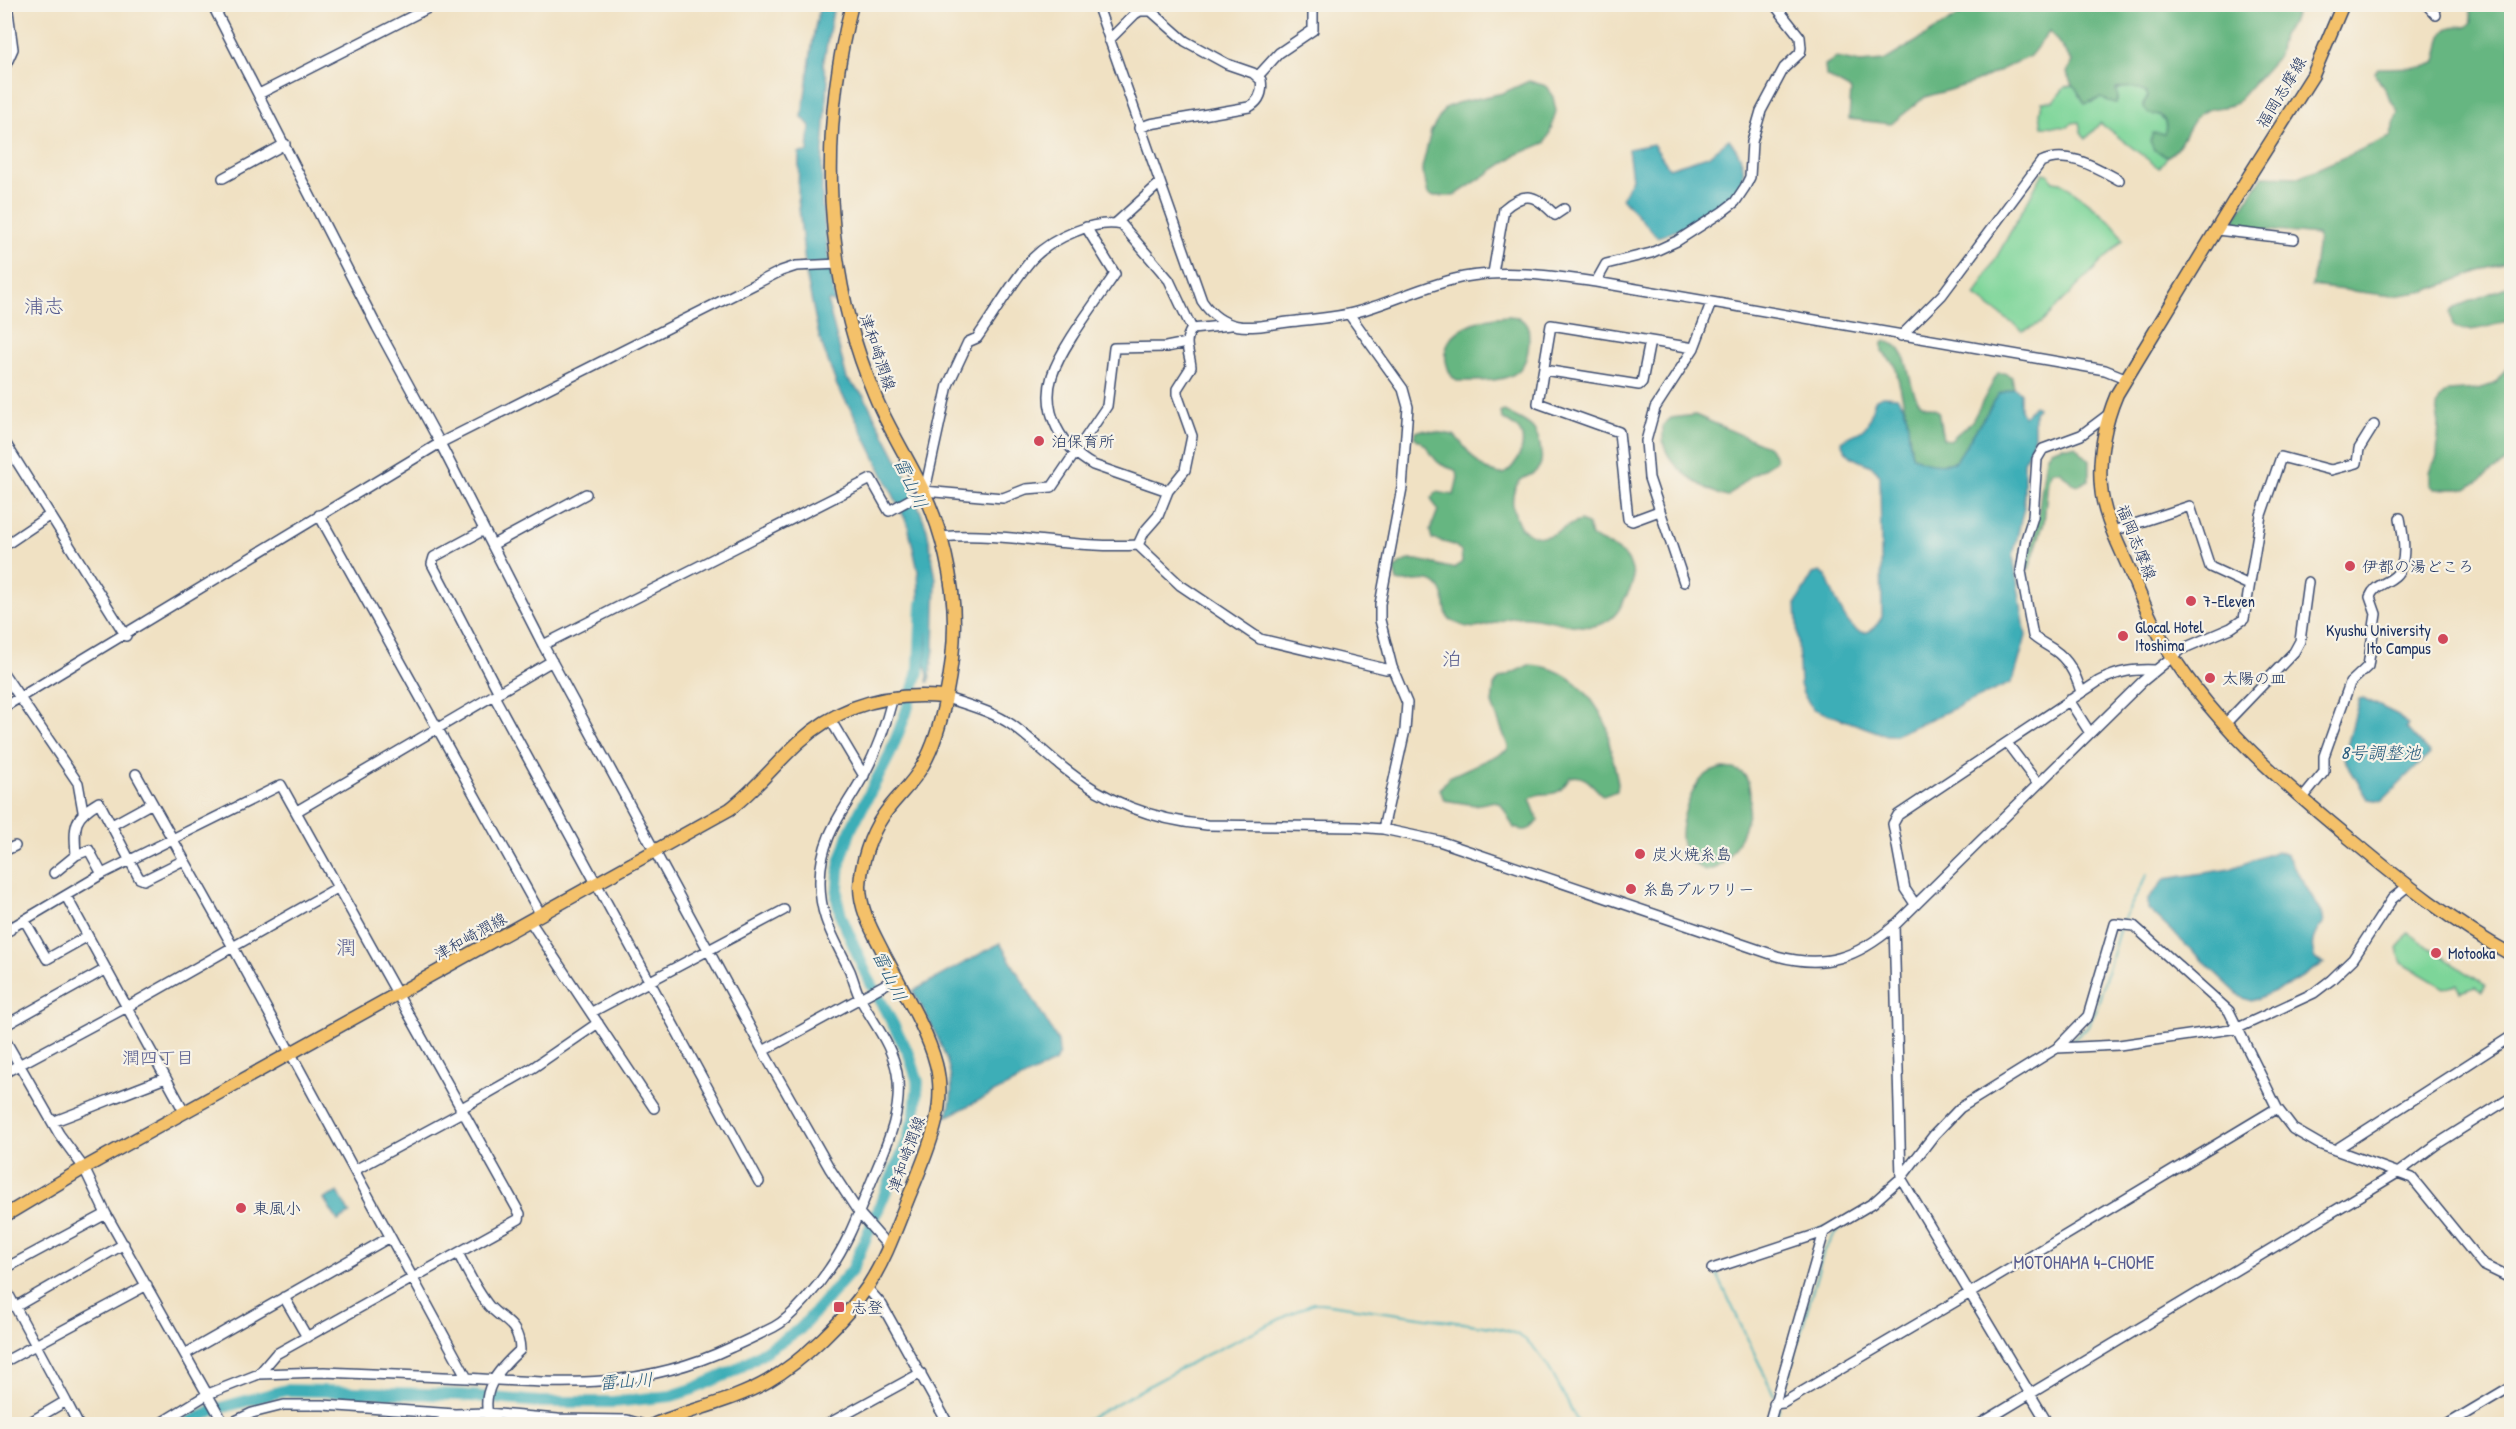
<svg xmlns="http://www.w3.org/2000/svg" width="2516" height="1429" font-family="'Patrick Hand','Klee One',sans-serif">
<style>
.green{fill:#7dd599;stroke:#4c827c;stroke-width:1.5}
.forest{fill:#66b681;stroke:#407270;stroke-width:1.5}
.water{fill:#3eaeb7;stroke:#2c6e8a;stroke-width:1.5}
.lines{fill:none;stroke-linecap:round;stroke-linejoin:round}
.stream{stroke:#3eaeb7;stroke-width:2}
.river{stroke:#3eaeb7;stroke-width:12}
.minor-casing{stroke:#3b4a6d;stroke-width:12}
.major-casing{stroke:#3b4a6d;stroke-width:15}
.minor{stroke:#fff;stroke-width:9}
.major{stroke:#f4c16a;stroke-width:12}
.poi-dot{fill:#d1495b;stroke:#f7f3e8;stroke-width:2}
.labels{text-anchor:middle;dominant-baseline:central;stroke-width:4.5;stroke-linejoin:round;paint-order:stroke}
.street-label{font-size:16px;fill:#1b2f5e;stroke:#f7f3e8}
.poi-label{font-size:16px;fill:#1b2f5e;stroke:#f7f3e8;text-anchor:start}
.water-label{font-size:18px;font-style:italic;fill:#275b7d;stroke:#f7f3e8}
.neighbourhood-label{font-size:18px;fill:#575c8f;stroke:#f7f3e8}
.quarter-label{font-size:20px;fill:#575c8f;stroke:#f7f3e8}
</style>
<rect width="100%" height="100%" fill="#f7f3e8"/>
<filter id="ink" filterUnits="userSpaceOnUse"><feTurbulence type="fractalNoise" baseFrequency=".0167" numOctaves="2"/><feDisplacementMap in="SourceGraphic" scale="12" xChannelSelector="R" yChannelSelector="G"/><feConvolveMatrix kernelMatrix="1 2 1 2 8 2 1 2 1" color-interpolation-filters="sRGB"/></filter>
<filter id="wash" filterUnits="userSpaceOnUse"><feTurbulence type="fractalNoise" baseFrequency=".008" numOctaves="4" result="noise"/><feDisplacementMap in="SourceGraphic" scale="24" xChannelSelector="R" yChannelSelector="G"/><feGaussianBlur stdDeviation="1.35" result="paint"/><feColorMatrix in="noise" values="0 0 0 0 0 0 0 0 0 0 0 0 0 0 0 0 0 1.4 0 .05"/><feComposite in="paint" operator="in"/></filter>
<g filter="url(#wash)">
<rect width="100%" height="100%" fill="#f0e1c3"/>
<!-- green -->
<path class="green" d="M2072,85L2077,88L2079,96L2091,103L2100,98H2105L2121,88L2135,87L2147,93L2148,97L2144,102V108C2174,120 2166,127 2161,154L2168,156L2159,168L2100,123L2086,139L2081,132L2079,122L2072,123L2068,127L2042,126L2040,113L2042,102L2054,101L2065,87Z
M2043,173L2048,174L2053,181L2061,182C2079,196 2117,220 2123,240L2041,323L2023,331L1975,296Z
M2408,933L2485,985L2481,991L2475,987L2460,992L2457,984L2444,988L2402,963L2397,949Z"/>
<!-- forest -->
<path class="forest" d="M2296,4L2298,7L2293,21L2282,35L2278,56L2236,103C2224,110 2208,105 2196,117C2185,129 2182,148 2168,156L2154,150L2150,141L2153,133L2164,134C2167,127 2166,120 2160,115L2149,114L2144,108V102L2148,97L2147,93C2136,87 2128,86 2116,89L2118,98L2116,103L2100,98L2085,104L2076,88L2072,85L2067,73L2072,61L2050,31L2030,56L1973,83L1925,97L1891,124L1849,119L1851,90L1826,76L1825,65L1836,58L1860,63L1884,61L1976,5Z
M2469,5H2511V263L2504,262L2427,291L2393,296L2312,286L2318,239L2317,235L2236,227L2235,218L2263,176L2299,177L2390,137L2398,112L2374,72L2378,68L2424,67L2435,63C2444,43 2434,22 2467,27L2472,22Z
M1529,81L1546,86L1553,97L1556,111L1550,133L1545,143L1516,155L1454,196H1432L1428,194L1422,168L1431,131L1445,108L1457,103L1503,93Z
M2511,285V320C2495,324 2468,336 2453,326L2450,313L2455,307Z
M1508,316L1518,317L1528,325C1535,384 1502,381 1457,381C1450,377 1448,369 1446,361C1441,328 1483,317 1508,316Z
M1885,341C1913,347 1905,381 1918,400C1923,408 1931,406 1938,411L1943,439L1950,440L1972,421L1998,373H2004L2012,377L2014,388L1999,394L1956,461C1943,466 1922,464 1912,455L1906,413L1895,365L1882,352V344Z
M2511,361V458L2467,489H2435L2430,485V472L2437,457L2439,423L2436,407L2442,396L2449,391L2477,389L2495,384Z
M1501,411H1504C1527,423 1539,424 1541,453C1542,459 1542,465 1537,470C1533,475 1526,476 1521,480C1507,493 1513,514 1521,528C1548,548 1554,529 1580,521L1588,524L1591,537C1611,546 1633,552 1633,579C1633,586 1627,594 1624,600C1603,650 1554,613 1517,617C1489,620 1479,639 1448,618C1444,608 1446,599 1441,590C1431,572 1411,586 1397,581L1394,570C1410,548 1433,568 1455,568L1462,562L1461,551L1454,545L1432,539L1430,531L1438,510L1431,498L1436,492L1454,495L1458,477L1455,470C1434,463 1437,461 1426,446C1422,442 1418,440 1414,437L1416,432L1422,430L1454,435C1471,451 1477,473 1504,474C1515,467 1528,446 1520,432C1517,426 1507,422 1502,418Z
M1695,415L1767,446L1775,455L1776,460L1748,478L1727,497C1706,491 1672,469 1665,448C1662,441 1663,432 1663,425L1671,418Z
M2062,446H2075L2089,460V480L2079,485L2072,483L2060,471H2052L2048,480L2044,522L2029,569L2025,567L2035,536L2046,457L2051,450Z
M1529,665C1565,666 1591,692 1606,724C1609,730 1608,736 1609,742C1612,756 1616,770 1618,784L1617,791L1603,796C1593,787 1586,773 1570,777C1555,805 1546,786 1530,799L1538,820C1531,831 1525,832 1514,828L1501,804L1495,801L1475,805L1444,800L1440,789L1449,777L1508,750V746L1492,704L1494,686L1499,679Z
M1723,768C1731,769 1740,769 1745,776C1760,799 1739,852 1718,867C1714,869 1709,870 1705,871C1695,865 1687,860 1683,848C1676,829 1690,787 1706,775C1711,771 1717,770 1723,768Z"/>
<!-- water -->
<path class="water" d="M820,5H834L823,65L828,80L822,167V204L835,303L829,300L828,304L847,379L864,396L910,484L927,529L936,579L934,649L929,682H927L928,675L925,663L927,636L920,612L918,571L908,525L853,413L837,386L819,336L806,274L798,198L799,153L808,152L810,126L802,117L814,32Z
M1729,139C1733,145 1739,152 1741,159C1758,203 1686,228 1657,237L1622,198L1632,178L1628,149L1653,144L1669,168L1708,156Z
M2014,388L2020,392V409L2024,417L2034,406L2037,408L2034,413V437L2024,462V507L2013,556L2026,636L2014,678L2011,683L1895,735H1886L1813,709L1803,694L1800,684L1796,603L1813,574L1820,572L1826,576C1835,597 1856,662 1882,617L1880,476C1873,458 1849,467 1841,441C1848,435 1855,436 1862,430C1872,423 1870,409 1876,399L1883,396L1897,397C1912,412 1906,436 1912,455C1922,464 1944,466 1956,461L1999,394Z
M2363,698L2396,714L2408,725L2406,728L2430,754L2382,801L2368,799L2344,759L2359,699Z
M2277,851L2287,855L2322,913L2324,922C2314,933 2309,944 2315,959L2324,963L2287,986L2251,1001L2241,997L2148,909V899L2165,879L2230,869Z
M1000,943L1058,1041L1059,1053L1055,1062L946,1117C965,1075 932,1027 913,991Z
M338,1192L350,1214L338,1221L324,1199Z"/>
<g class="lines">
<!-- stream -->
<path class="stream" d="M2122,922L2148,874
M2070,1043L2087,1027L2096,1011L2120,927
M1907,1177L1953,1122L1974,1105
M1812,1231L1824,1227
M1715,1270L1774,1395
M1782,1399L1824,1250C1830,1242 1834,1233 1842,1227C1863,1210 1883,1206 1902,1184
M1079,1424L1196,1360L1313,1303H1322L1497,1328C1506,1330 1516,1333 1523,1338C1545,1352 1566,1401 1579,1424
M1774,1424L1779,1407"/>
<!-- river -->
<path class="river" d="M4,40V49
M186,1424L213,1410L286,1390L460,1395L539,1402H613L671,1396L693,1389L734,1371L800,1329L852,1270L908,1140L915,1114L918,1082L909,1054L867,976L841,916L837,899L840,862L851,829L890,754L906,713L919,668L922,604"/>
</g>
</g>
<g filter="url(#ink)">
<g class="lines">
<!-- minor casing -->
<g class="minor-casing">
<path id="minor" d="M212,4L377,327L440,443L543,645L763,1051L830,1169L859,1213L888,1246
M1097,4L1202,301C1225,335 1253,327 1288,322C1312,319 1337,318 1360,311C1395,301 1428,284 1464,277C1508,269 1552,276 1596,282L2105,370L2125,378
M2426,4L2436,15
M1109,40L1135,14L1140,11H1151L1185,41L1227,64L1253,73L1261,80C1263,92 1260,101 1249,107L1150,124L1139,128
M4,69L13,49L7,4
M1258,76L1279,53L1313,30V4
M259,94L436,4
M223,178L285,144
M1115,224L1159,184
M1086,227L1115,274C1097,301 1061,347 1052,376C1041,412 1062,448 1093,465L1168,491
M2217,230L2294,239
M1493,273L1504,209C1527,189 1536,196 1555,215L1564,209
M1596,282L1606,264L1651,253L1677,241L1722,212L1735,202L1745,187L1750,177L1752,142L1761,111L1784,68L1800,53L1801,48L1800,37L1774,4
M1349,314L1403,389L1408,407L1402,488L1380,604V620L1392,667L1407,703L1405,730L1383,829
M1192,329L1231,325
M1901,336L1942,295L2041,162C2067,149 2097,168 2119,180
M1544,370L1639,385L1642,382L1650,341
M4,441L126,636
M924,491L1003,498L1026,489L1052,487L1107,406L1114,348L1166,347L1186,343
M1659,511L1632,521L1628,519L1619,432L1538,403L1551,325L1694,348
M319,515L541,915
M484,530L434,557L432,564L499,693
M2113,531L2190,506L2210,567L2249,585
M940,537C1006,531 1072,549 1138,545L1180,585L1260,639L1386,669L1392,667
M492,545L586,494
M1138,545L1144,532L1158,516L1168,491L1185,470L1192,436L1177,394V389L1191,367C1190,353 1182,342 1192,329
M4,546L50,515
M1684,582L1649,478L1646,441L1655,408L1694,348L1711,303
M543,645L871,479L889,511L920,494L927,481L948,385L968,342L977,338C994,314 1014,279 1033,258C1053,238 1094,219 1122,225L1169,280L1192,329
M4,674L78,783L83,811
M2081,692C2076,675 2069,660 2054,650C2047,645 2040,642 2033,636L2021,571L2026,539L2033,517L2037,459L2043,449L2081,435L2109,414
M494,696L759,1182
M944,697C967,705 992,711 1012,725C1030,738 1047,755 1065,769C1107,803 1153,820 1207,825L1356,827L1383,829L1439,841L1777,956C1824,969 1857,958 1894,926L2143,681L2182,649L2231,628L2244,619L2261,515L2281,457L2331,470L2357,463L2359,449L2374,425
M2069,700L2090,733
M4,707L440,443L781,271L796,266L839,264
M830,719L864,776
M2225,724L2294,652L2300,641L2308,582
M2007,743L2038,784
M136,774L233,947L467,1378C564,1384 641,1390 732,1347C746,1341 760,1334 774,1327C793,1317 818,1286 830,1268C847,1244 857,1217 868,1190C883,1152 904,1115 897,1073C892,1045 874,1024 861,1000C856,991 854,981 850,971C835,939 819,918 820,880C821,833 845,811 865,773C878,748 886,724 893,697
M2302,799L2324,772V756L2350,683L2368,666L2376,614L2370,597C2375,584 2385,585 2395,576C2409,563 2403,534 2400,518
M297,811L552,661
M112,825L152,803
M4,851L15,846
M76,855C74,826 73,817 99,802L139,878L144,880L184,860
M54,873L76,855L89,850L102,874
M66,896L185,1113
M1915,904L1905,889L1893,824L1898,815L2099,681C2119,671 2133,669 2156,670
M4,918L10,930
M25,921L47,959L88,936
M530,921L654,1108
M1894,925L1901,1178L2048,1424
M4,932L102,874L281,785L520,1214L519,1219L276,1354L259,1374L208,1394L159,1424
M592,1012L784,910
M4,1026L106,969
M4,1038L59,1134L84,1168L106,1214L224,1424
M2057,1048L2119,1045L2238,1028L2314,993L2331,980L2353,959L2392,899L2409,885
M763,1051L897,978
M4,1073L127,1007L337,888
M460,1109L534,1067L598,1023
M52,1122C91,1108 127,1092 166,1078
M2335,1150L2512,1036
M355,1170L462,1112
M458,1253C467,1271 476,1290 489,1306C504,1322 519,1323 520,1350C497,1371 478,1392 491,1424
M4,1269L106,1214
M1712,1269L1824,1232L1873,1203L1901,1178L1934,1135L1960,1108L2057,1048L2088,1016L2115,924L2134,926L2229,1011L2277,1108L2293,1129L2319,1144L2412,1178L2483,1265L2512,1279
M4,1286L66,1401L27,1424
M867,1288L882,1305L948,1424
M284,1297L307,1337
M15,1307L124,1244
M185,1354L390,1237
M4,1362L147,1285
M259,1374L324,1372L467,1378
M66,1401L78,1424
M1774,1404L1783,1403L1970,1293L2277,1108
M229,1424L252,1413L284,1405H323L455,1414L486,1413L558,1419L627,1420L641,1424
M436,1424L453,1416
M828,1424L921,1373
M1769,1424L1824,1232
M1980,1424L2399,1172L2437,1144L2512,1097
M2448,1424L2512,1386"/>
</g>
<!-- major casing -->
<g class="major-casing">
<path id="major" d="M2343,4L2313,75L2249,176L2117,394C2105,422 2098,456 2101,487C2103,514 2116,539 2127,564C2137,587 2146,612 2159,634C2206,718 2280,781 2353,841C2402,882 2455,924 2512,955
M4,1216L84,1168L730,809C756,789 775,764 799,742C840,704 890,692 944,697
M655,1424C692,1409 734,1401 768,1381C804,1360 845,1320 868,1286C889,1254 900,1216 915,1182C930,1145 947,1105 936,1064C927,1029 901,987 884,954C873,932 860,911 860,886C861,863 870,835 883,816C895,798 912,785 923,765C943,731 954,664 954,624C954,580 942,530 923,490C908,458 888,428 875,396C823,274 819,132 852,4"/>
</g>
<!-- minor -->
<use href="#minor" class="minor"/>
<!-- major -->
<use href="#major" class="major"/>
</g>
</g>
<!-- markers -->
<g class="poi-dot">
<circle cx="1039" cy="441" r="6"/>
<circle cx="2350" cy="566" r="6"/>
<circle cx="2191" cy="601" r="6"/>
<circle cx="2123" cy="636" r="6"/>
<circle cx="2443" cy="639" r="6"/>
<circle cx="2210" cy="678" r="6"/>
<circle cx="1640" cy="854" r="6"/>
<circle cx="1631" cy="889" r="6"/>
<circle cx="2436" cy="953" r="6"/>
<circle cx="241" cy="1208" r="6"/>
<rect x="833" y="1301" width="12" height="12" rx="3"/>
</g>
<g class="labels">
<!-- street labels -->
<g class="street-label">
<text transform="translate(2281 92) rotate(-59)">福岡志摩線</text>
<text transform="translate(878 352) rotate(71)">津和崎潤線</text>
<text transform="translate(2137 542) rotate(68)">福岡志摩線</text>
<text transform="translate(470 936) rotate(-29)">津和崎潤線</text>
<text transform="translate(906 1154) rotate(-70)">津和崎潤線</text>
</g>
<!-- poi labels -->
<g class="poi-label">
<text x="1051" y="441">泊保育所</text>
<text x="2362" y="566">伊都の湯どころ</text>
<text x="2203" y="601">7-Eleven</text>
<text x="2135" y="627">Glocal Hotel<tspan x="2135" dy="18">Itoshima</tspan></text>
<text x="2431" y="630" text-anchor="end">Kyushu University<tspan x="2431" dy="18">Ito Campus</tspan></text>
<text x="2222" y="678">太陽の皿</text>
<text x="1652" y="854">炭火焼糸島</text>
<text x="1643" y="889">糸島ブルワリー</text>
<text x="2448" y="953">Motooka</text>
<text x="253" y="1208">東風小</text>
<text x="851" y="1307">志登</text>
</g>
<!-- water labels -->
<g class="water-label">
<text transform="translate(911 483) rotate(65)">雷山川</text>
<text x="2381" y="752">8号調整池</text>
<text transform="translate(890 976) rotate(64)">雷山川</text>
<text transform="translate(626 1381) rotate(-4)">雷山川</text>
</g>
<!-- neighbourhood labels -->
<g class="neighbourhood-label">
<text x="158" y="1057">潤四丁目</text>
<text x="2084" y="1262">MOTOHAMA 4-CHOME</text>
</g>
<!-- quarter labels -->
<g class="quarter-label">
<text x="44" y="305">浦志</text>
<text x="1452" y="658">泊</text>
<text x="346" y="946">潤</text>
</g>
</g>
<!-- margin -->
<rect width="2516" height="1429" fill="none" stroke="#f7f3e8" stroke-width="24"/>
</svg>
